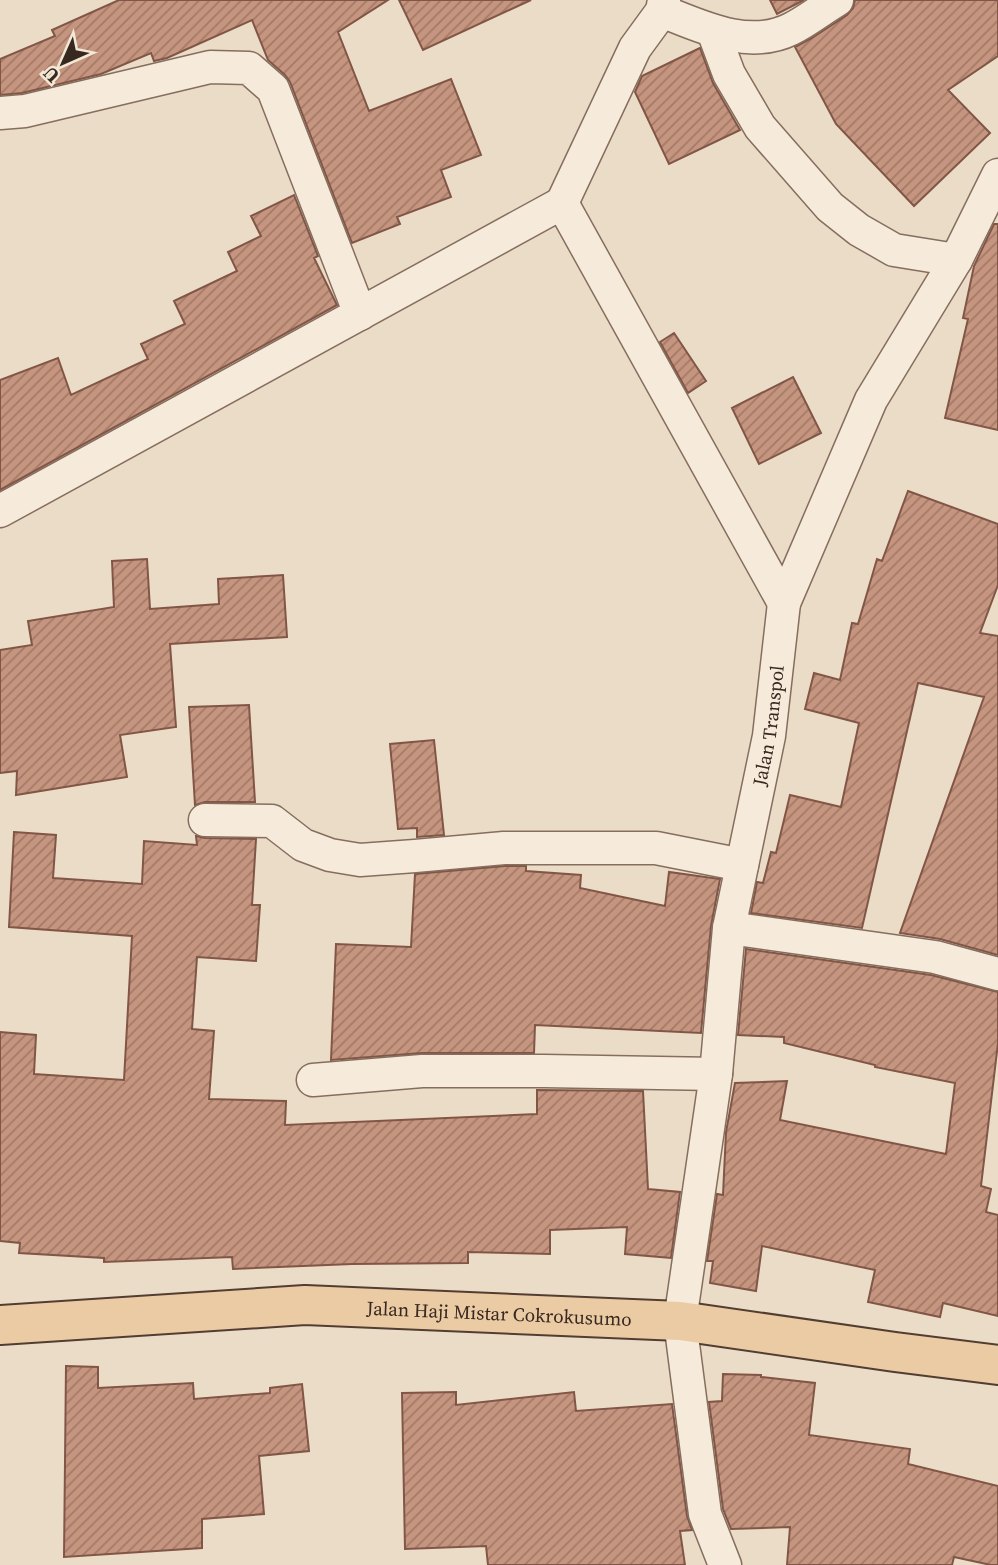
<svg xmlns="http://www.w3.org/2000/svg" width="998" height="1565" font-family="'Source Serif 4',serif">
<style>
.building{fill:url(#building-hatch);stroke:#825646;stroke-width:2}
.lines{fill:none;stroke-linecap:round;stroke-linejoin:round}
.minor-casing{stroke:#856e5e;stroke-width:35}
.primary-casing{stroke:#533d32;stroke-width:42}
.minor{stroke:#f6eada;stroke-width:32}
.primary{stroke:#ebcba3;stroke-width:38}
.labels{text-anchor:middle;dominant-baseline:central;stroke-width:6;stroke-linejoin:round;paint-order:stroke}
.street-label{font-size:19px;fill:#372820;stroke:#f3e7d6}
</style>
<defs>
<pattern id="building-hatch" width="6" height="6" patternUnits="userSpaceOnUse" patternTransform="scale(1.75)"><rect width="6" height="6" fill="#c69580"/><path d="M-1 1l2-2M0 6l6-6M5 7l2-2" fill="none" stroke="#a27a68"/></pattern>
</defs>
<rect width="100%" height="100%" fill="#ebdcc7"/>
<!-- building -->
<path class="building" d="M119,0H388L338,32L369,111L451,79L481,155L441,170L451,197L397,217L400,224L352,243L290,82L285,75L268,60L252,20L167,58L154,61L151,53L101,74L22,93L0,95V59L55,36L52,30Z
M399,0H531L423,50Z
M770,0H804L777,14Z
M855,0H998V56L948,90L990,133L914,206L836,124L795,47L812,38L847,15L853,8Z
M700,48L713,83L740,130L669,164L635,92L642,76Z
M294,195L318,256L314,258L337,305L0,490V380L58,358L71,395L148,359L141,344L185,324L174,301L237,271L228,252L261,236L251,216Z
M994,224H998V430L945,418L968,319L963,318L974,266Z
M674,333L706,381L688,393L660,342Z
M793,377L821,433L759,464L732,408Z
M908,491L998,524V585L980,633L998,636V955L940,939L900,933L984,697L918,683L862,928L751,913L757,882L763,883L771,852L776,853L790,795L841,807L859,723L805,709L814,673L840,680L852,623L858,624L877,559L882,561Z
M147,559L150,609L219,604L218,579L283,575L287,637L170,644L176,727L120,735L127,777L16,795L17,771L0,773V650L32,645L28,621L114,607L112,561Z
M249,705L255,802H205L195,805L189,707Z
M434,740L444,835L417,837V828L398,829L390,744Z
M14,832L56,835L53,878L142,884L144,841L197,845L196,836L205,838L256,839L252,905H260L256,961L197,957L192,1029L214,1031L209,1099L286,1101L285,1125L537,1114V1090L643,1091L648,1189L680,1192L671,1258L625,1254L627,1227L550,1230V1254L468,1252V1263L352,1264L233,1269L232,1257L104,1262V1258L19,1253L20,1243L0,1241V1032L36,1035L34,1074L124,1080L132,936L9,927Z
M505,866H526V871L581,875L580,888L665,906L669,872L720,879L711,926L701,1033L535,1025L534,1053H422L331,1060L336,944L411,947L415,874Z
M746,949L931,975L998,992V1043L981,1186L991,1189L986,1212L998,1215V1316L943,1303L940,1317L868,1302L875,1270L762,1246L756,1291L710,1283L713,1261H707L717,1194L723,1195L726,1132L735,1083L787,1081L780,1120L946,1154L955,1083L875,1067V1065L784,1043V1037L738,1035Z
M66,1366L98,1367V1388L193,1383L194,1399L270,1393V1388L302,1384L309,1451L259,1456L264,1514L202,1519V1548L64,1557Z
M723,1374L761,1375V1377L815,1383L809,1435L910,1449L908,1464L998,1486V1565H991L954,1557L952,1565H787L790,1527L731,1529L723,1509L709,1402L722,1401Z
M456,1392V1405L574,1392L576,1411L672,1404L687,1516L692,1530L680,1531L685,1565H488L486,1546L405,1549L402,1393Z"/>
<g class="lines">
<!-- minor casing -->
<g class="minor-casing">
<g id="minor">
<path d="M662,11C702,27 749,50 791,29C807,21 822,9 837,0"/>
<path d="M713,31L729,74L760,127L830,207L859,230L894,250L956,260"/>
<path d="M0,113L25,111L210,67L249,68L273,89L360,314"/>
<path d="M562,203L635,48L662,11L664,0"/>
<path d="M0,511L562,203L784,603"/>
<path d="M205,820L272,821L303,845L330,855L360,860L415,856L504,848H656L742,865"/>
<path d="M729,928L935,957L998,974"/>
<path d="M313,1080L422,1071H544L716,1074"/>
<path id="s1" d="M725,1565L705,1514L680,1321L716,1074L729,928L769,736L784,603L871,400L956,260L998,175"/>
</g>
</g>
<!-- primary casing -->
<g class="primary-casing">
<g id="primary">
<path id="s2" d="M0,1325L305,1305L680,1321L895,1352L998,1365"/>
</g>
</g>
<!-- minor -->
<use href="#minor" class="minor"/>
<!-- primary -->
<use href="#primary" class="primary"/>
</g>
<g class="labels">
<!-- street labels -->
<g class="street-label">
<text stroke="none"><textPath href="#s1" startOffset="852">Jalan Transpol</textPath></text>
<text stroke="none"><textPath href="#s2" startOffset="500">Jalan Haji Mistar Cokrokusumo</textPath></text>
</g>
</g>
<!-- north arrow -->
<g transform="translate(63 63) rotate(225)" stroke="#f3e7d6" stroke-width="5" paint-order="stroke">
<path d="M0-5L12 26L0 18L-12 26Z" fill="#372820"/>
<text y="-10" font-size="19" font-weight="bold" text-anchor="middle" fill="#372820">U</text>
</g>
</svg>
